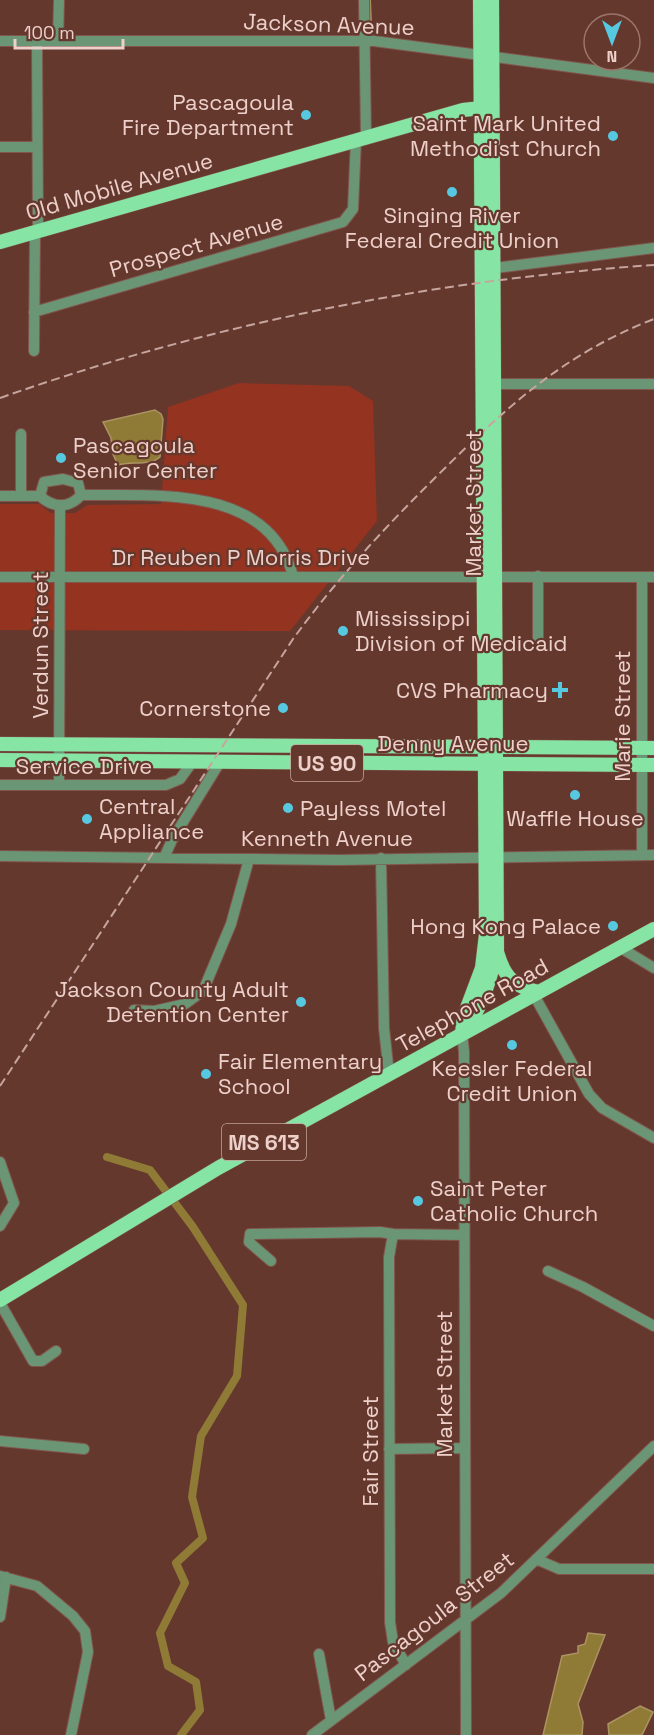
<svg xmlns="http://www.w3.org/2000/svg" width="654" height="1735" font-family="'Space Grotesk',sans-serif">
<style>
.green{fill:#933320}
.water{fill:#8f7b36;stroke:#ab9462;stroke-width:1.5}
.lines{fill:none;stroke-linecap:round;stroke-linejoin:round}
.stream{stroke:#ab9462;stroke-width:2}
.canal{stroke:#8f7b36;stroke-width:8}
.minor-casing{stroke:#80564d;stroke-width:12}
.major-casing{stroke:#80564d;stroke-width:15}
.minor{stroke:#6a9676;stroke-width:10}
.major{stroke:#86e5a4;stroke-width:14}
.rail{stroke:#c6a59e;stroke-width:2;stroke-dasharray:9 4.5;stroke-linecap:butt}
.poi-dot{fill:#56c9e0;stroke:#65382e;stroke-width:2}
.labels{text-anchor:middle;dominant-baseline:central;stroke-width:4.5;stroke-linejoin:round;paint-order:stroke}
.shield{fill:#65382e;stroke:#c4a29b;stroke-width:1.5}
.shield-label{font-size:21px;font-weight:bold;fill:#edd0ca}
.street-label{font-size:22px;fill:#edd0ca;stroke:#65382e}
.poi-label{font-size:22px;fill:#edd0ca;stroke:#65382e;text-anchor:end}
</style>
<rect width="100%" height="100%" fill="#65382e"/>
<!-- green -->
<path class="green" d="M239,383L349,386L373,401L377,521L290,631L0,630V504H39L51,513H75L87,505L161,504L168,407Z"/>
<!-- water -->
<path class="water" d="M155,410L161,414L163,419L160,457C150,466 131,461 118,465L112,452L111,438L103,422Z
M588,1633L605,1635L578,1704L583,1722L582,1735H543L562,1656L578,1653V1646L585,1644Z
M640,1706L653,1712L642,1735H609L608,1724Z"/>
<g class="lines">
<!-- stream -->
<path class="stream" d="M370,0L371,25"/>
<!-- canal -->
<path class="canal" d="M107,1157L150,1170L193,1227L243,1305L237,1376L201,1436L192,1497L203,1538L176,1563L185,1583L160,1633L168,1666L196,1682L200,1710L181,1735"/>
<!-- minor casing -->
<g class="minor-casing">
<path id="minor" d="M364,0L366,137
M0,41H374L654,78
M37,41L38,231
M58,41L59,0
M0,147H37
M495,268L654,248
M34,312L343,222L353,209L356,139
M34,351L35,232
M494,384H654
M21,434V496
M63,479L78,483L81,495C69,509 53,508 40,496L44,482Z
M81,495C155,496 269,484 293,576
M0,496H40
M538,576V644
M0,577H654
M642,577V855
M0,785H166L180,779L193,761
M59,785L60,505
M0,856L339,860L654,855
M164,858L172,840L220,762
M381,858L384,1028L389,1074
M621,948L654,968
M534,995L589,1094L602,1108L654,1138
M134,1010L154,1011L185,1004L203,991L231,924L249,859
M462,1033L464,1052L466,1735
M0,1162L14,1203L0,1226
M393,1234L389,1257L390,1622L393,1642L406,1665
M271,1261L249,1242L250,1234L380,1232L393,1234L464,1235
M548,1271L583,1287L654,1326
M0,1303L33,1361H42L56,1351
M0,1441L84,1449
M389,1449L465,1448
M536,1559L559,1569H654
M0,1576L37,1586L73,1616L85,1631L88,1652L71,1735
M0,1617L6,1577
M319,1654L331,1720
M312,1735L501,1593L654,1446"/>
</g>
<!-- major casing -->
<g class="major-casing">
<path id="major" d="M0,242L463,110L481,108L489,110
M0,744L654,748
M0,760L654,765
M497,952C504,977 514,987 539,992
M462,1033C482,1009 489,982 497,952L492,0
M462,1033L464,1016L482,968L486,934L480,0
M0,1300L218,1168L654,929"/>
</g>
<!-- minor -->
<use href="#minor" class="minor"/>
<!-- major -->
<use href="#major" class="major"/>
<!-- rail -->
<path class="rail" d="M0,398C210,324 432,280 654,265
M0,1086L293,639C340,575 388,524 444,469C510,404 566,353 654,319"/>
</g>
<!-- markers -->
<g class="poi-dot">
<circle cx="306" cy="115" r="6"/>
<circle cx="613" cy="136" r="6"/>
<circle cx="452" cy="192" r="6"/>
<circle cx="61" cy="458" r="6"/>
<circle cx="343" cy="631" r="6"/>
<path d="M557 681h6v6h6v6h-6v6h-6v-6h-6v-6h6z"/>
<circle cx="283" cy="708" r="6"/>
<circle cx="575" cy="795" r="6"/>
<circle cx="288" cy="808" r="6"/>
<circle cx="87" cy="819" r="6"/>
<circle cx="613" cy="926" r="6"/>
<circle cx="301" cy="1002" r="6"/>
<circle cx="512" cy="1045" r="6"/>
<circle cx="206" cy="1074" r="6"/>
<circle cx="418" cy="1201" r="6"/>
</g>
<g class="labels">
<!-- shield labels -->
<g class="shield">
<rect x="291" y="745" width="72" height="36" rx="4.5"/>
<rect x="222" y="1124" width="84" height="36" rx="4.5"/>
</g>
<g class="shield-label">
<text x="327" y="763">US 90</text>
<text x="264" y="1142">MS 613</text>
</g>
<!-- street labels -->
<g class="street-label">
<text transform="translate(329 24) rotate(2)">Jackson Avenue</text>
<text transform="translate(119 186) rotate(-16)">Old Mobile Avenue</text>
<text transform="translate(196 245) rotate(-16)">Prospect Avenue</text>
<text transform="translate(473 503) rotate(-90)">Market Street</text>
<text x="241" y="557">Dr Reuben P Morris Drive</text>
<text transform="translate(40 645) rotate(-90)">Verdun Street</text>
<text transform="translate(622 716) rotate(-90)">Marie Street</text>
<text x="453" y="743">Denny Avenue</text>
<text x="84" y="766">Service Drive</text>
<text x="327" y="838">Kenneth Avenue</text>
<text transform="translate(472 1005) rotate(-29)">Telephone Road</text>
<text transform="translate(444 1384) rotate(-90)">Market Street</text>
<text transform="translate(370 1451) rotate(-90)">Fair Street</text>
<text transform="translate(434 1616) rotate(-38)">Pascagoula Street</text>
</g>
<!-- poi labels -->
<g class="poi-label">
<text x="294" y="102">Pascagoula<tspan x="294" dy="25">Fire Department</tspan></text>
<text x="601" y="123">Saint Mark United<tspan x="601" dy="25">Methodist Church</tspan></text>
<text x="452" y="215" text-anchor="middle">Singing River<tspan x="452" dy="25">Federal Credit Union</tspan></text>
<text x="73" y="445" text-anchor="start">Pascagoula<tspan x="73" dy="25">Senior Center</tspan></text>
<text x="355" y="618" text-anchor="start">Mississippi<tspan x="355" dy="25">Division of Medicaid</tspan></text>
<text x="548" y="690">CVS Pharmacy</text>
<text x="271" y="708">Cornerstone</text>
<text x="99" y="806" text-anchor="start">Central<tspan x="99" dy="25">Appliance</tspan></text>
<text x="300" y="808" text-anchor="start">Payless Motel</text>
<text x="575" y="818" text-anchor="middle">Waffle House</text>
<text x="601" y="926">Hong Kong Palace</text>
<text x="289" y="989">Jackson County Adult<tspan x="289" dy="25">Detention Center</tspan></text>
<text x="218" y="1061" text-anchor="start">Fair Elementary<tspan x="218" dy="25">School</tspan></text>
<text x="512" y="1068" text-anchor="middle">Keesler Federal<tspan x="512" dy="25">Credit Union</tspan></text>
<text x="430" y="1188" text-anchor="start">Saint Peter<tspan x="430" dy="25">Catholic Church</tspan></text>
</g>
</g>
<!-- north arrow -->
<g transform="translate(612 42) rotate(180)"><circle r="28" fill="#65382e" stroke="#9b756c" stroke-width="1.5"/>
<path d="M0-4.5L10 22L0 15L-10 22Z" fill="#56c9e0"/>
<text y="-9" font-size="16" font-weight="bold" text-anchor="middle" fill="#edd0ca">N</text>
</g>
<!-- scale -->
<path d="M15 39v9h108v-9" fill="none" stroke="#edd0ca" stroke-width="3"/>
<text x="24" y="39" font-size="18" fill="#edd0ca" stroke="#65382e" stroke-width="4.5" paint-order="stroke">100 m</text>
</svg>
